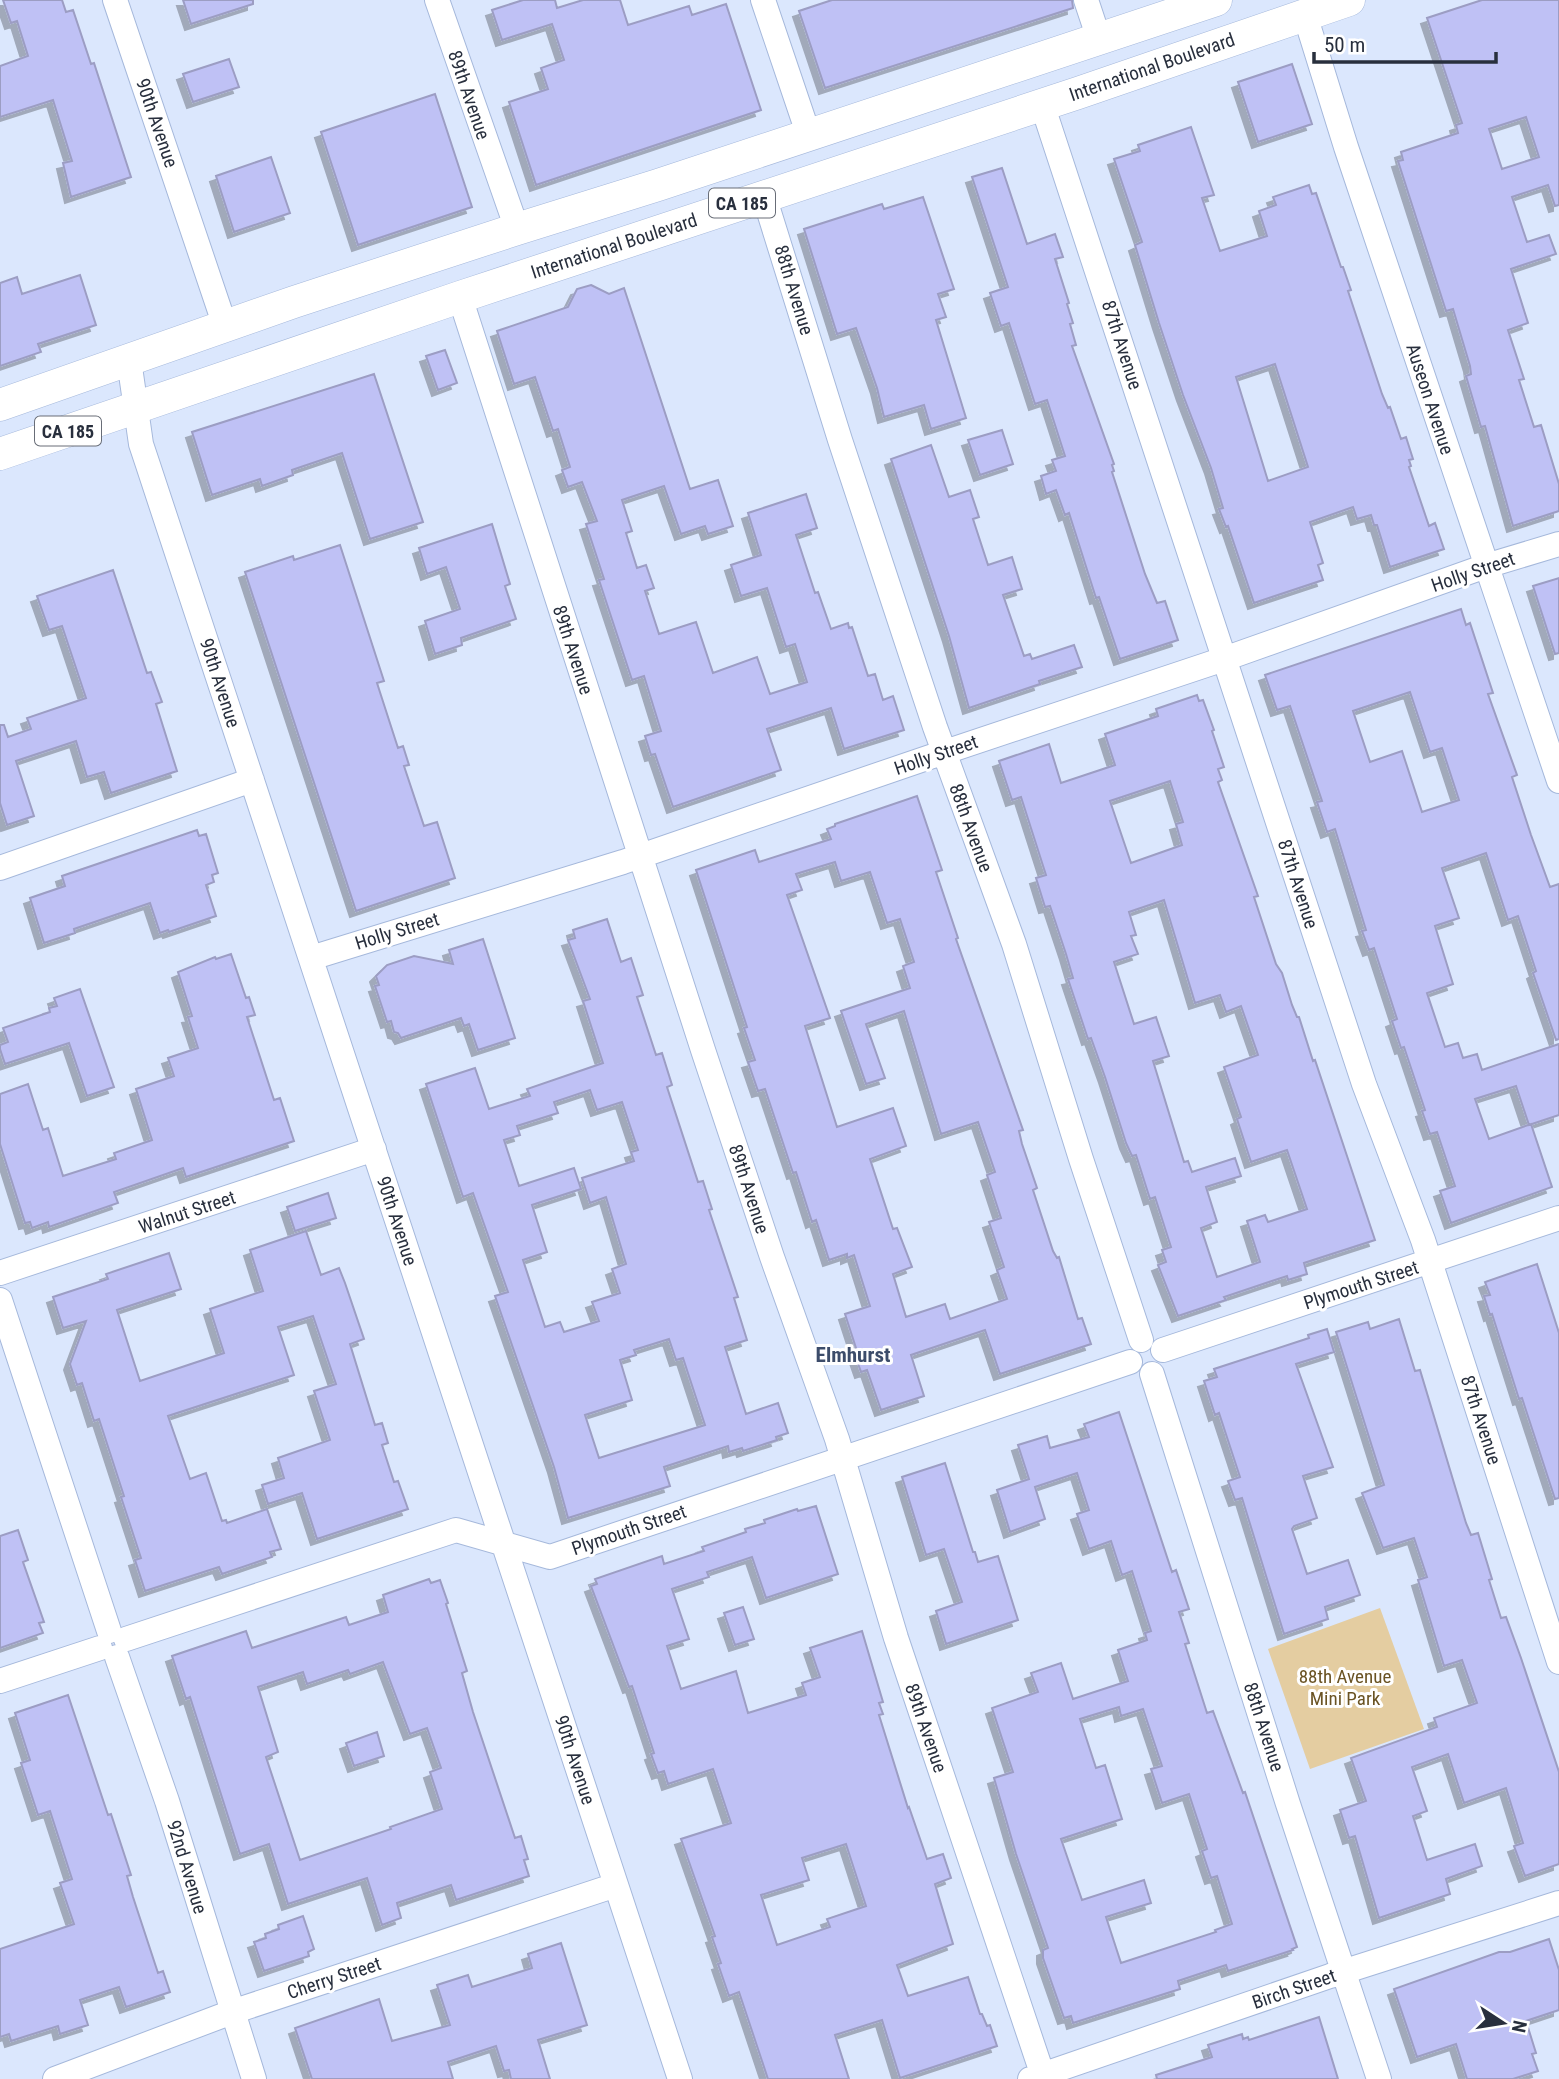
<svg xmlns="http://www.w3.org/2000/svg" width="1559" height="2079" font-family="'Roboto Condensed',sans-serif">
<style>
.green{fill:#e4cda1}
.building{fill:#bfc1f5;stroke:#9c9dc3;stroke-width:2;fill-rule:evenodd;filter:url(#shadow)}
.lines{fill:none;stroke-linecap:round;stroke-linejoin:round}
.minor-casing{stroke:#a5b8db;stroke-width:26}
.major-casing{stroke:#a5b8db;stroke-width:33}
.minor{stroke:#fff;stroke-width:24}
.major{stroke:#fff;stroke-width:32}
.labels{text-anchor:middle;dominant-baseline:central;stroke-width:6;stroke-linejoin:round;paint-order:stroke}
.shield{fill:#fff;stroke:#686d77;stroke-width:2}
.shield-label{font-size:18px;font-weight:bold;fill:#282f3d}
.street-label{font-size:19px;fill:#282f3d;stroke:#fff}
.park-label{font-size:19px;fill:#6a5323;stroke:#fff}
.neighbourhood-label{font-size:21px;font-weight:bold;fill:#3c4c6a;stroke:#fff}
</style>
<defs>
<filter id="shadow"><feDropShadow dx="-6" dy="6" stdDeviation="0" flood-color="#0004"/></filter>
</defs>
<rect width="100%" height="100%" fill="#dbe7fd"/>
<!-- green -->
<path class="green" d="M1380,1608L1424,1729L1310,1769L1268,1649Z"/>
<!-- building -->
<path class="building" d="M3,0H62L66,12L73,10L91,64L94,63L131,177L71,197L63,163L72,161L53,100L0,117V66L28,56L17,21L11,23Z
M183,0H253V4L191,24Z
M523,0H555L557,8L583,0H620L628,25L689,6L692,15L726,4L761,110L536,185L509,102L548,89L541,68L564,60L552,24L502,40L492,10Z
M832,0H1072L1073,8L825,88L799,11Z
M1482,0H1559V205L1555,206L1548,185L1512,197L1527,242L1549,235L1556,254L1511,269L1528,323L1508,330L1524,379L1519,380L1534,427L1541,425L1559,484V511L1513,526L1485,426L1481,427L1466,376L1471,374L1470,366L1453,309L1446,311L1398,161L1403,160L1401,152L1458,133L1456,125L1462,123L1427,18ZM1526,117L1539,157L1502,169L1489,129Z
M229,59L239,87L193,102L183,74Z
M1292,64L1312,124L1258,142L1238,82Z
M435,94L472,207L358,245L321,132Z
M1191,127L1214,195L1202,198L1220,251L1267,236L1259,211L1276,205L1273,197L1309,185L1312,194L1316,193L1341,267H1343L1351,290L1348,291L1382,394L1388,408L1390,407L1401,439L1406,437L1413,459L1409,460L1411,466L1409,467L1429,526L1435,523L1444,549L1390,567L1377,525H1374L1371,515L1357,519L1353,507L1310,522L1323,563L1318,565L1323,580L1254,603L1228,526L1226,527L1219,509L1223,508L1211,468L1183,395L1159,323L1135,245L1142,242L1114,159L1140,151L1138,145ZM1275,364L1308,467L1268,481L1236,377Z
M271,157L290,213L234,232L216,176Z
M1002,168L1027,244L1055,234L1063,257L1055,259L1069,303L1067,304L1073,323L1070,324L1076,345L1072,346L1114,464L1112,465L1114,471L1112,472L1145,574L1157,603L1165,601L1178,640L1120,659L1099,597L1096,598L1069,513L1065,515L1056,490L1046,494L1041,476L1056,471L1052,460L1065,456L1047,400L1035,404L1009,323L1001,326L990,293L1008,287L972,177Z
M923,197L954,289L938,294L946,317L936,320L966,418L931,429L924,405L884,417L877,388L856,328L837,334L804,229L882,204L884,209Z
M80,275L96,325L38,344L41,352L0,366V283L17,277L22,294Z
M591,285L609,294L624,288L690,489L718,480L733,526L708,534L705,526L681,534L664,486L622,500L632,531L626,533L637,568L646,565L654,588L645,591L659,634L696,622L713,673L757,657L770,694L807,682L795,644L786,647L767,588L741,596L731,565L761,555L748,513L806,494L817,528L796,535L815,593L818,592L831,629L848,623L849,628L852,627L868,676L875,674L883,700L893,696L904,730L844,749L831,708L767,729L781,770L673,807L655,754L651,755L645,736L661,731L644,676L632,680L599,580L604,579L586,524L597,521L582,482L568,487L562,470L570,467L558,429L553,431L535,377L514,384L497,331L568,307L577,289Z
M445,350L457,383L438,390L426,356Z
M374,374L423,522L370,539L342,453L292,470L293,475L262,486L260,479L212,495L192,432Z
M1002,430L1013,464L980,475L968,440Z
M931,445L949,497L970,490L979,517L973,519L988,565L1012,557L1022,589L1003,595L1024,656L1030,654L1032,659L1074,645L1082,667L1039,681L1040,684L969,708L949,636L891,459Z
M492,524L510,584L505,586L516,619L461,638L462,645L435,654L425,621L460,609L446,567L427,574L419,548Z
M340,545L384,681L377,683L398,748L403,746L409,765L404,766L424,826L437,822L455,878L356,911L245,572L293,556L294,560Z
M113,570L147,673L151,672L162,702L156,704L177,771L111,793L104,772L87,777L76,741L16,761L34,816L7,825L0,803V725H4L8,737L31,729L27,718L86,698L62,626L49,630L37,596Z
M1559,578V653L1555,654L1533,586Z
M1461,609L1466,625L1470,623L1493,693L1488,694L1517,775L1512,777L1531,835L1550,887L1559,884V1039L1556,1040L1533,973L1536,971L1518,916L1508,920L1486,853L1442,868L1459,918L1435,926L1453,984L1427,993L1445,1047L1458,1043L1463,1058L1477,1054L1482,1070L1559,1044V1115L1529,1125L1516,1086L1475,1099L1489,1139L1531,1124L1552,1187L1451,1223L1440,1191L1455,1186L1437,1132L1430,1134L1422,1111L1425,1110L1404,1047L1401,1048L1392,1021L1397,1019L1374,948L1369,950L1362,931L1366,930L1335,829L1327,832L1317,802L1322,801L1290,706L1277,710L1265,675ZM1410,692L1430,752L1442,748L1459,800L1422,812L1402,751L1370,762L1353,711Z
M1197,695L1199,701L1203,700L1214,730L1212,731L1224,767L1218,769L1222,780L1218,782L1258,896L1254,897L1276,964L1282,973L1292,1005L1297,1017H1299L1313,1061L1315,1060L1375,1240L1304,1263L1307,1274L1288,1280L1287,1276L1224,1297L1226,1300L1178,1316L1158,1265L1166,1262L1162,1250L1171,1247L1155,1197L1150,1199L1136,1155L1132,1156L1126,1143L1105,1077L1091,1038L1088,1039L1068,979L1073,978L1066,954L1050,906L1045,907L1036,878L1046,875L1021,797L1012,800L999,761L1049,744L1061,783L1115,765L1105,734L1158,716L1156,709ZM1170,781L1183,822L1176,824L1182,845L1131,863L1110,801ZM1164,900L1195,1003L1220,995L1226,1012L1241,1006L1258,1055L1224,1067L1241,1117L1237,1119L1251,1162L1287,1150L1307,1209L1268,1222L1265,1215L1247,1221L1260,1262L1217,1277L1201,1228L1217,1222L1206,1187L1241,1176L1235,1158L1192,1172L1188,1161L1184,1162L1153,1061L1169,1056L1156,1017L1134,1024L1114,962L1138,954L1131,936L1136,935L1129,912Z
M917,796L942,870L936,872L958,938L956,939L1023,1130L1019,1131L1022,1144L1037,1188L1033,1190L1053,1251L1057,1258L1059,1257L1078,1319L1082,1318L1091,1344L1000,1374L985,1330L911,1355L924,1396L881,1410L867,1370L861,1372L854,1352L857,1351L845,1314L870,1306L854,1255L847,1258V1254L829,1260L816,1220L812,1222L796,1172L793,1173L765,1089L758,1091L748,1062L755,1060L744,1028L747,1027L696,870L755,850L759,862L831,839L827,829L835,826V824ZM835,862L841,881L870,872L887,923L900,919L914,962L903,966L910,988L841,1011L866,1084L885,1078L866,1024L904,1011L941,1134L978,1122L995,1172L987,1175L1001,1218L989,1222L1004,1267L997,1270L1007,1299L950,1319L945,1304L906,1317L893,1274L912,1267L897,1228L893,1229L870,1159L906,1146L893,1108L837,1127L805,1026L830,1018L787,895L802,890L796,874Z
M197,830L199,836L206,834L218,873L212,875L214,882L206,885L216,916L169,932L168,930L160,933L150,903L74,929L75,933L44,943L30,898L65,886L62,876Z
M607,919L621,962L631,958L643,995L637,997L656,1055L662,1053L672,1085L667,1087L698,1182L703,1181L712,1209L709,1210L738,1297L734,1298L747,1340L725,1347L746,1414L778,1403L788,1433L776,1437L777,1440L743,1451L742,1448L729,1452L728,1446L664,1467L670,1486L568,1518L554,1467L495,1296L508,1292L473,1193L463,1197L426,1084L475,1068L489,1109L530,1096L527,1089L603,1063L583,1001L590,999L568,940L575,938L573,930ZM590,1090L597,1110L622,1102L638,1150L631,1152L634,1161L582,1178L590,1203L606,1197L626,1264L612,1269L620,1293L592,1302L599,1321L564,1332L560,1322L545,1327L523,1260L547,1252L532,1205L581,1189L574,1168L519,1186L504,1140L520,1135L517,1126L558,1113L554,1102ZM669,1339L676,1360L683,1358L705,1425L599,1458L585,1415L632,1400L620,1360L636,1355L634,1350Z
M483,939L515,1038L478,1050L469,1024L464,1026L461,1018L401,1038L398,1033L394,1032L391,1021L387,1022L375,986L379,985L376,976L387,965L414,956L453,964L449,950Z
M231,954L246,998L249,997L255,1015L247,1017L274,1100L280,1098L294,1141L186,1177L183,1168L114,1192L118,1203L49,1227L48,1222L32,1228L30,1222L25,1223L0,1144V1094L28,1084L43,1130L48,1128L63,1176L116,1159L114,1153L152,1140L136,1089L174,1076L168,1058L198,1048L188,1017L192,1016L178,972L215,957L216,959Z
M80,989L114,1087L87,1096L69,1043L5,1064L0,1049V1045L8,1042L3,1028L50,1012L49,1008L57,1006L54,998Z
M328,1193L336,1218L295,1231L287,1207Z
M306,1231L321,1275L339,1268L345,1283L364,1339L350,1344L375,1425L382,1423L388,1443L382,1445L394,1482L398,1481L408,1509L317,1539L302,1493L268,1504L262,1485L284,1478L278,1458L330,1440L314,1391L336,1384L313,1316L278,1327L294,1375L168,1416L190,1479L206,1473L222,1521L226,1520L227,1523L267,1509L281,1549L270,1552L272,1557L222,1574L219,1567L145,1591L135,1560L141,1558L121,1497L124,1496L99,1419L94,1421L82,1383L77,1385L70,1364L86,1321L63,1328L53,1297L108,1279L106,1274L169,1253L181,1289L117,1310L140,1381L224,1353L210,1309L263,1291L250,1250Z
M1537,1264L1559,1333V1498L1555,1499L1522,1398L1519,1399L1492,1314L1490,1315L1484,1296L1490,1295L1485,1282Z
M1399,1319L1415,1371L1420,1370L1466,1523L1471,1535L1478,1533L1492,1579L1489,1580L1501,1618L1506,1617L1521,1658L1559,1772V1864L1525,1876L1514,1846L1523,1843L1506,1788L1464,1803L1448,1754L1412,1767L1427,1811L1413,1816L1427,1860L1475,1844L1482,1866L1446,1879L1450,1894L1379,1918L1355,1836L1349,1838L1340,1810L1366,1801L1351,1758L1437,1727L1434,1718L1477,1703L1462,1660L1444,1666L1418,1580L1427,1577L1414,1538L1383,1548L1362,1493L1384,1485L1336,1332L1368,1322L1370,1329Z
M1327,1329L1334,1352L1296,1364L1333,1467L1303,1476L1317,1518L1294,1526L1292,1529L1307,1574L1348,1560L1360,1595L1325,1607L1328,1619L1284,1634L1242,1498L1235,1500L1228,1481L1240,1477L1219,1413L1215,1415L1204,1381L1217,1377L1214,1369L1309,1338L1308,1335Z
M1119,1412L1172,1572L1176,1570L1189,1609L1179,1612L1189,1643L1185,1644L1207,1713L1213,1711L1243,1793L1245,1792L1297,1947L1292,1949L1293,1950L1228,1971L1226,1965L1178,1981L1180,1989L1073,2023L1071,2016L1064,2018L1043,1958V1950L1048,1948L1016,1854L994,1778L1013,1772L992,1708L1038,1692L1031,1673L1061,1663L1073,1699L1128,1681L1118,1650L1147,1640L1145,1633L1151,1631L1132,1571L1122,1575L1111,1541L1089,1549L1077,1514L1089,1510L1077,1473L1035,1487L1045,1519L1010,1532L997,1490L1029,1479L1018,1445L1047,1436L1050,1448L1089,1437L1084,1424ZM1119,1707L1121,1716L1143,1709L1162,1766L1151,1769L1162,1803L1189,1794L1207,1849L1202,1851L1211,1878L1217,1876L1232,1924L1215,1930L1216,1932L1121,1963L1106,1917L1151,1903L1144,1880L1082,1900L1061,1839L1122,1819L1105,1765L1096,1768L1080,1719Z
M945,1463L973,1552H975L978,1562L998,1556L1018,1620L946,1644L936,1611L962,1602L944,1549L926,1555L902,1477Z
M816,1506L838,1574L766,1598L752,1557L707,1572L709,1577L672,1589L689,1639L667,1646L681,1689L736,1671L748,1713L806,1695L802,1683L820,1677L810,1648L862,1631L883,1702L879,1703L883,1714L879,1715L908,1808L909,1807L927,1859L943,1854L951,1878L935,1884L953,1944L897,1965L908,1996L968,1977L980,2014H982L987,2026L990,2025L997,2046L900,2078L882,2020L835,2035L849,2079H768L739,1992L729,1996L718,1964L721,1963L712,1937L715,1936L681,1839L731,1823L713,1769L668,1784L664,1771L658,1773L651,1754L654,1753L632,1686L629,1687L591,1586L597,1584L595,1579L662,1556L664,1564L704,1551L702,1547L746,1532L745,1529L765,1523L764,1520L797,1509L798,1511ZM846,1844L866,1906L827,1919L830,1927L777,1945L761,1895L809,1880L802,1858Z
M18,1530L28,1560L23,1562L44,1622L39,1623L43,1633L0,1648V1536Z
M429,1579L431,1583L440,1580L448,1603L446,1604L467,1671L462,1673L473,1712L515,1838L521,1836L528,1859L524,1860L529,1876L456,1900L451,1885L397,1903L401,1918L382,1925L367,1878L288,1904L269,1844L240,1854L190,1697L186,1699L172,1656L246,1631L252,1648L346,1617L349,1625L388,1612L383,1595ZM383,1662L410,1734L427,1728L441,1768L430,1772L442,1809L390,1827L391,1829L300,1860L266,1757L278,1752L258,1687L303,1672L307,1684L348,1670L350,1674Z
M743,1607L754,1639L735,1645L724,1613Z
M68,1695L108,1815L111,1814L131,1875L127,1876L133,1897L158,1973L163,1971L170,1992L126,2007L119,1987L80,2000L88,2025L60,2034L58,2026L11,2041L9,2034L0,2037V1949L74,1924L60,1883L72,1879L50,1811L38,1815L21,1763L30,1760L15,1713Z
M377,1732L384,1756L354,1766L346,1743Z
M303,1916L314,1949L308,1952L309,1956L264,1971L254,1942L266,1938L265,1934L279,1929L278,1925Z
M1549,1939L1559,1970V2010L1526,2021L1536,2053L1532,2054L1538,2071L1513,2079H1467L1456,2044L1417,2057L1394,1989L1499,1952H1510Z
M561,1943L587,2025L538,2040L550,2079H511L509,2070L504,2071L496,2046L448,2062L453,2079H312L295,2028L379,1999L392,2041L450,2025L437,1985L468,1975L472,1987L532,1968L528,1954Z
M1319,2017L1338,2079H1157L1156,2075L1212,2057L1208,2045L1242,2034L1243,2039L1248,2037L1249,2040Z"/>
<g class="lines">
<!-- minor casing -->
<g class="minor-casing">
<path id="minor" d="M115,0L225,326
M437,0L517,229
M763,0L809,136
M1086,0L1099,39
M1305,15L1346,147L1559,781
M1042,104L1364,1084L1423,1240L1559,1662
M764,196L840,440L935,727L1014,944L1081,1159L1141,1340
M460,297L703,1050L772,1257L837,1439L896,1638L1044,2079
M129,360L141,444L148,465L680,2079
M0,868L252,780
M311,958L623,862L930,757L1224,659L1486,566L1559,544
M0,1273L374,1149
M0,1300L109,1631
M1163,1350L1559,1218
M1152,1374L1288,1804L1379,2079
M126,1639L456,1530L550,1557L1130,1362
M117,1657L167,1801L254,2079
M0,1681L100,1648
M55,2079L232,2012L616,1885
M1030,2079L1330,1976L1559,1903"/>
</g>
<!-- major casing -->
<g class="major-casing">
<path id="major" d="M0,405L294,302L517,229L658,185L1216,0
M0,454L460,297L1078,93L1349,0"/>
</g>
<!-- minor -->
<use href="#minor" class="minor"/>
<!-- major -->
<use href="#major" class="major"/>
</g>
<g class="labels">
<!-- shield labels -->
<g class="shield">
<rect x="709" y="188.5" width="66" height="29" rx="5"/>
<rect x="35" y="416.5" width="66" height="29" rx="5"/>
</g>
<g class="shield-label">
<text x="742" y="203">CA 185</text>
<text x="68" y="431">CA 185</text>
</g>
<!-- street labels -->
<g class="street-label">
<text transform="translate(1152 67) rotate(-19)">International Boulevard</text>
<text transform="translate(469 95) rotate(71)">89th Avenue</text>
<text transform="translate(157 123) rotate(71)">90th Avenue</text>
<text transform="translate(614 246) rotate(-18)">International Boulevard</text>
<text transform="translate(794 290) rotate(73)">88th Avenue</text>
<text transform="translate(1122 345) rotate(72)">87th Avenue</text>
<text transform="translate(1430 399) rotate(72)">Auseon Avenue</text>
<text transform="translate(1473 572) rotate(-19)">Holly Street</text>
<text transform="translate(573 650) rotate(72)">89th Avenue</text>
<text transform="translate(220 683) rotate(72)">90th Avenue</text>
<text transform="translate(936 755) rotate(-19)">Holly Street</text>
<text transform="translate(971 828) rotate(70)">88th Avenue</text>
<text transform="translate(1298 884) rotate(72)">87th Avenue</text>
<text transform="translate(397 931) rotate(-17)">Holly Street</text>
<text transform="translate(749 1189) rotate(72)">89th Avenue</text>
<text transform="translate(187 1212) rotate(-18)">Walnut Street</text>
<text transform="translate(397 1221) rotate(72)">90th Avenue</text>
<text transform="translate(1361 1285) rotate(-18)">Plymouth Street</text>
<text transform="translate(1481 1420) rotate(72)">87th Avenue</text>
<text transform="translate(629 1530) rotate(-19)">Plymouth Street</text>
<text transform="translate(1264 1727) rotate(72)">88th Avenue</text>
<text transform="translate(926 1728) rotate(71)">89th Avenue</text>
<text transform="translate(575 1760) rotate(72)">90th Avenue</text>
<text transform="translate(187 1867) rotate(73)">92nd Avenue</text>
<text transform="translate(334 1978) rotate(-18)">Cherry Street</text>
<text transform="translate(1294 1989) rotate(-19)">Birch Street</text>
</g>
<!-- park labels -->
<g class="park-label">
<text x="1345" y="1676">88th Avenue<tspan x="1345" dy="22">Mini Park</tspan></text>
</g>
<!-- neighbourhood labels -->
<g class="neighbourhood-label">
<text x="853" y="1355">Elmhurst</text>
</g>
</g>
<!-- north arrow -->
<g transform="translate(1503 2023) rotate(102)" stroke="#ffffff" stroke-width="5" paint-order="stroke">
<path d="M0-5L12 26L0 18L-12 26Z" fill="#282f3d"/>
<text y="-10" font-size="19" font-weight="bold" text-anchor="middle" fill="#282f3d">N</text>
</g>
<!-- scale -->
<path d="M1314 52v10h182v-10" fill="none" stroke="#282f3d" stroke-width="3.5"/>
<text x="1324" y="52" font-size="21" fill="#282f3d" stroke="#ffffff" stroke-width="5" paint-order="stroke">50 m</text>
</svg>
